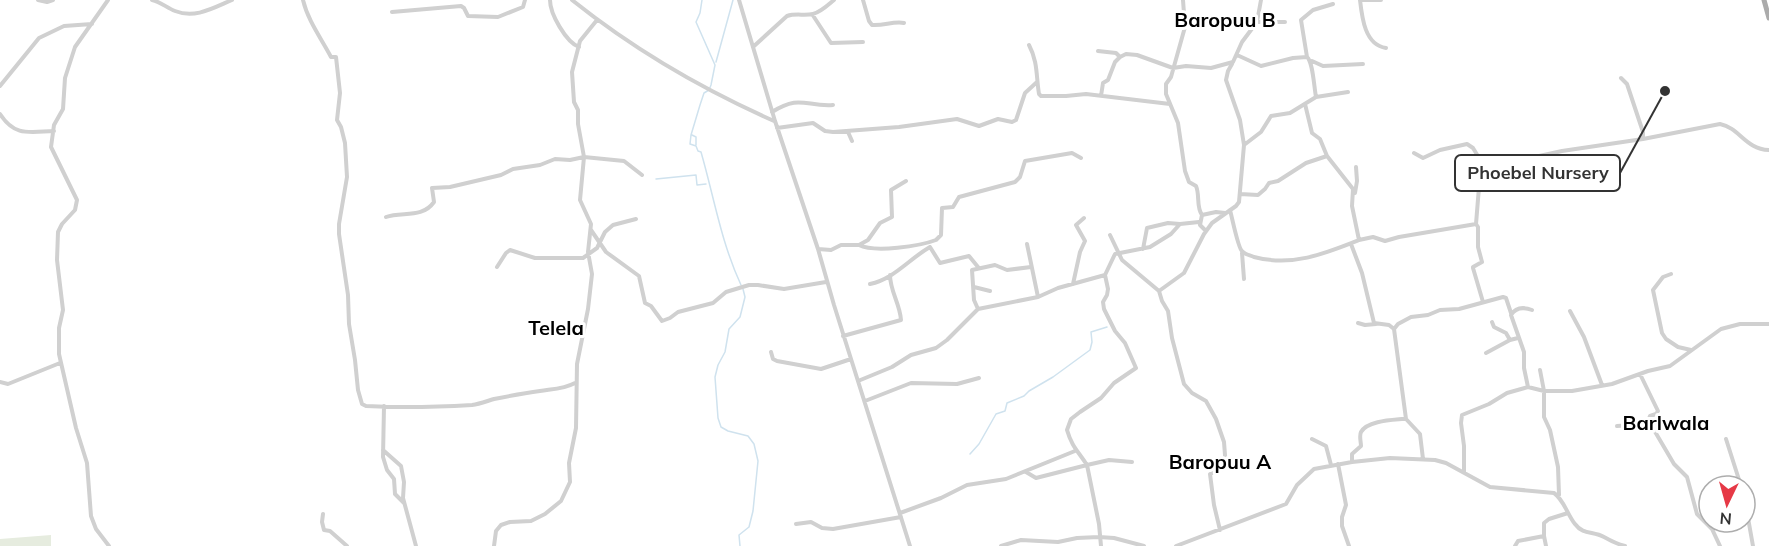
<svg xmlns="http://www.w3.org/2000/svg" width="1769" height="546" font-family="Mulish,sans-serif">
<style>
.green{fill:#e6ecdf}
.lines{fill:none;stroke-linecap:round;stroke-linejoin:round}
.stream{stroke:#cfe2ee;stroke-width:1.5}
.minor{stroke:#d0d0d0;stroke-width:4}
.major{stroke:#ababab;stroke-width:5}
.labels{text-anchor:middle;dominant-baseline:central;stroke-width:6;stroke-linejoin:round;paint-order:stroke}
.quarter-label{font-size:20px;font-weight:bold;fill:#000;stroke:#fff}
.leader{fill:none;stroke:#333;stroke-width:2}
.callout-dot{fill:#333;stroke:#fff;stroke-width:2}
.callout{fill:#fff;stroke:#333;stroke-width:2}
.callout-label{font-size:18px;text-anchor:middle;font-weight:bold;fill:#333}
</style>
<rect width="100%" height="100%" fill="#fff"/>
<!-- green -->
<path class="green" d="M51,535V546H0V539Z"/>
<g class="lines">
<!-- stream -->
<path class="stream" d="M702,0L700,13L696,22L715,65L711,85L709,90L704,93L700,105L691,135L690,144L696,146L698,151L701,152C714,197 721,242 741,285
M716,62L733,0
M692,135L696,137V145
M656,179L696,175L697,185L706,184
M970,454L979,444L996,414L1005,411L1007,403L1024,396L1029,391L1053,377L1090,350L1092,342L1091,332L1107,327
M740,546L739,535L749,527L753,511L758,461L754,444L748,436L728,431L721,427L718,418L715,377L718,365L725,352L729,329L740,317L745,297L743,289"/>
<!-- minor -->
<path class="minor" d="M38,0L47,2L53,0
M108,0L75,47L65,78L63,109L54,125L51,147L77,200L75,210L62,224L58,232L57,260L63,310L59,328V354L76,428L87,463L91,516L96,529L109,546
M152,0C161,2 167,8 175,11C195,19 213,8 232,0
M303,0C308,21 321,38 331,57H336L340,93L337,120L341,127L345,143L347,177L339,224V234L348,295L349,324L355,360L358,390L362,404L366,406C402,408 437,407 472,405C480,404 487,401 494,399C509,396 525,393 540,391C553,389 564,389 575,383
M550,0C550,14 566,42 579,47
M572,0C632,48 704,90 774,121
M739,0L775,121L818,249L834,305L910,546
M863,0L869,21L872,25C884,26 893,21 904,23
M1183,0L1185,27L1171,77L1166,84V94L1178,123L1185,171L1189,182L1196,186C1200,195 1196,207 1202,215L1200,225L1206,231
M1360,0C1362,18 1365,45 1386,48
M1360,0H1381
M392,12L461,6L464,8L468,16L498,17L523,7L525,0
M812,14L831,43L863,42
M1257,22H1285
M1029,45C1038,62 1036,76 1039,94L1041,96H1066L1086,94L1170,104
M753,47L787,16C796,13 804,16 813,14C821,12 828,5 834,0
M1098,51L1116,53L1120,57
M1237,55L1261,66L1293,58L1307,57C1313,62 1314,87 1316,97
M1307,57L1301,20L1313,10L1333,4
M1312,61L1323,66L1363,64
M1232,64L1228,71L1226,80L1240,120L1244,145
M1621,78L1627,84L1643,132V139
M0,86L39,38L64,26L92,24
M1101,96L1103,83L1108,80L1115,62L1120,57L1126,54L1137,55L1173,68L1186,66L1211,68L1233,62L1242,42L1257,22L1261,0
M772,112C800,94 806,107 833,105
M0,114C15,137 29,132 54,131
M777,128L813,123L825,131L833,132L899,127L957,119L979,126L998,119L1012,122L1016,120L1025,93L1037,82
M848,132L852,141
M1414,153L1423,158L1440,150L1467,144L1473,148L1484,166L1489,167L1562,151L1643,139L1720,124C1740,128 1745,149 1769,150
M1520,161L1526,190
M1355,193L1357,181L1356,167
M1240,194L1258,195L1265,189L1269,183L1278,181L1306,163L1327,156
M1230,210C1232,217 1238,248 1242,251C1245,255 1250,255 1254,257C1292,267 1324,254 1359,240L1352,206L1353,189L1327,156L1320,139L1312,133L1305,104
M1202,215L1216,212L1225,213
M386,217C402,211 422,219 434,202L432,188L450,187L501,175L513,169L540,165L555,159L570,160L584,157L624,161L642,175
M1476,224L1478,227V247L1482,262L1473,267V268L1483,302
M591,230L606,252L639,276L645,303L651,306L662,321L670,318L678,312L713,303L726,292L749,285H758L784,289L826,282
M1110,235L1122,260L1159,291L1162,301L1168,311L1172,338L1184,384L1192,393L1206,401L1216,419L1224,442L1226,468L1210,474L1214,505L1220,530
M1359,240L1373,237L1385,241L1399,237L1476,224L1479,187L1484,166
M1027,244L1038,297
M1351,244L1362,273L1374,323L1389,325L1394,329L1406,419
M859,245C875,253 920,246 936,240L941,235L942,208L953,207L959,197L1015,182L1020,177L1025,161L1072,153L1081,158
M930,247L940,263L969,256L978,267
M818,249L831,250L841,245H859L868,240L880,223L892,217L891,190L906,181
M1143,249L1147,228L1168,223L1180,224
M1242,253L1244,279
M497,267L506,253L510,250L535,258H583L597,248L605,232L613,225L636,219
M1671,274L1663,277L1653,290L1662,333L1666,339L1678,347L1691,350
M1105,275L1108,289L1107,295L1103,302L1104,309L1115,331L1125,343L1136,368L1114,383L1101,398L1080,412L1071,419L1067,430C1072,447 1078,451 1087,465L1109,460L1132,462
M870,284C894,279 909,259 930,247
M1073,284L1080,252L1085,241L1076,225L1084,218
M974,287L990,291
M1159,291L1184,273L1204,234L1212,223L1236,206L1239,202L1244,145L1261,132L1271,116L1290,113L1316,97L1348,92
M978,309L974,300L972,270L995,265L1007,270L1031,267
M1532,310C1524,307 1516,307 1511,315L1524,352V368L1528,387L1544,391H1572L1612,384L1648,371L1670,366L1721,329L1740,324H1769
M1570,311L1584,337L1602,385
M1492,322L1494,327L1506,333L1510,340
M1358,323L1365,325L1376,324
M1394,329L1398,324L1411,317L1428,315L1440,310L1459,309L1503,297L1506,298L1511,313
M843,336L901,320C900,304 890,291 890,275
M771,352L773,359L777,361L821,369L851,359
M1486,353L1510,340L1518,338
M1540,370L1544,391V417L1550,430L1558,467L1559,495
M1640,374L1658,411L1656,414L1650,416L1647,424
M858,381L892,367L911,355L936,348L947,340L978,309L1038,297L1058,288L1105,275L1115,254L1150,247L1171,234L1180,224L1199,222
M0,382L8,384L60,363
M865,401L911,383L957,384L979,378
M384,406L383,457L387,470L394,479L395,494L404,503
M1617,426L1647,424L1654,430L1674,464L1687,477L1697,514L1712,529L1720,546
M1312,439L1326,446L1331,465
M1726,439L1741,486
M383,450L401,466L404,482L403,498L416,546
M1352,462V454L1361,446C1361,442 1359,436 1361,432C1367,421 1391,420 1402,419H1406L1420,434L1423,459
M1338,464L1346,505L1342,517V526L1349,546
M1026,472L1036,478L1087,465L1099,524L1101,546
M1464,472V446L1461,423L1462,415L1489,404L1507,393L1528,387
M1745,501L1753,546
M900,513L941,498L967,485L1006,479L1075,451
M323,514L322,522L324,530L330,531L347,546
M796,524L811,522L822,528L833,529L901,517
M1544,536L1546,546
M494,546L496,531L501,525L510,522L531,521L545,514L561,501L570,482L569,463L576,428L577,364L588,309L592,274L588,252L591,224L580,200L584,157L578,124V110L574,102L572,72L580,41L597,20
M1001,546L1021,540L1058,542L1077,538L1099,537L1114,538L1144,546
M1176,546L1286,504L1297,485L1314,469L1352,462L1390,458L1435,460L1446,463L1490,487L1554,493C1564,500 1567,514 1575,524C1583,535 1593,531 1604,537C1611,541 1617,544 1625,546
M1515,546L1518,541L1544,536V523L1549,519L1568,513"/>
<!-- major -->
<path class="major" d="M1764,0L1769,18"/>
</g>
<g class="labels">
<!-- quarter labels -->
<g class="quarter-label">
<text x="1225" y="19">Baropuu B</text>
<text x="556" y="327">Telela</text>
<text x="1666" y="422">Barlwala</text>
<text x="1220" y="461">Baropuu A</text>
</g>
</g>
<!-- callouts -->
<path class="leader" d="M1665 91L1620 173"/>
<circle class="callout-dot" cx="1665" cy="91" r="6"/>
<rect class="callout" x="1455" y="155" width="165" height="36" rx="6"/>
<g class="callout-label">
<text x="1538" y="179">Phoebel Nursery</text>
</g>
<!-- north arrow -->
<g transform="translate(1727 504) rotate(185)"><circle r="28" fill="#ffffff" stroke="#adadad" stroke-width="1.5"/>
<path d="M0-4.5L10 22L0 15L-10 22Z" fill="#e63946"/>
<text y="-9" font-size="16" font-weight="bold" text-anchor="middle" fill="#333333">N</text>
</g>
</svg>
